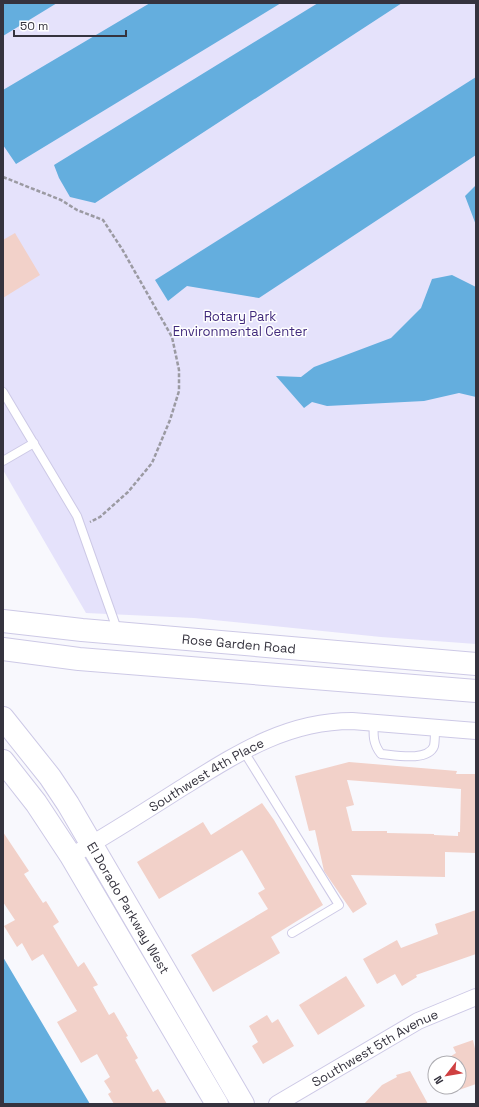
<svg xmlns="http://www.w3.org/2000/svg" width="479" height="1107" font-family="'Space Grotesk',sans-serif">
<style>
.green{fill:#e5e2fb}
.water{fill:#64aede}
.building{fill:#f2d1c9;fill-rule:evenodd}
.lines{fill:none;stroke-linecap:round;stroke-linejoin:round}
.lane-casing{stroke:#cdc9e6;stroke-width:10}
.street-casing{stroke:#cdc9e6;stroke-width:18}
.secondary-casing{stroke:#cdc9e6;stroke-width:24}
.path{stroke:#9b9aa2;stroke-width:2.5;stroke-dasharray:4 2;stroke-linecap:butt}
.lane{stroke:#fff;stroke-width:8}
.street{stroke:#fff;stroke-width:16}
.secondary{stroke:#fff;stroke-width:22}
.labels{text-anchor:middle;dominant-baseline:central;stroke-width:3;stroke-linejoin:round;paint-order:stroke}
.park-label{font-size:13px;fill:#412a7c;stroke:#fff}
.street-label{font-size:13px;fill:#35333e;stroke:#fff}
</style>
<rect width="100%" height="100%" fill="#f8f8fd"/>
<!-- green -->
<path class="green" d="M3,3H476V644L381,637L194,618L86,613L3,470Z"/>
<!-- water -->
<path class="water" d="M3,3H57L3,36Z
M150,3H281L16,164L3,145V90Z
M318,3H402L95,203L70,197L59,178L54,165Z
M476,77V155L259,298L187,286L168,301L155,280Z
M476,185V225L465,196Z
M452,275L476,287V397L459,393L424,401L327,406L312,402L304,408L276,376L301,377L314,367L391,338L421,308L432,279Z
M3,957L90,1104H3Z"/>
<!-- building -->
<path class="building" d="M15,233L40,275L3,298V240Z
M349,762L457,771L456,774H476V853L445,852V877L351,875L367,904L353,913L324,871L315,830L309,831L295,776ZM347,780L461,789L460,832H458V836L434,835V834L387,833V831H352L346,807L354,805Z
M262,803L274,820L323,905L271,937L280,953L213,992L191,955L268,909L258,893L265,889L247,858L242,850L159,899L137,862L203,822L211,835Z
M3,832L29,871L24,874L43,903L46,901L59,922L53,926L78,967L84,962L98,985L93,987L109,1015L114,1012L128,1036L126,1037L138,1058L135,1060L153,1092L158,1089L167,1104H114L108,1094L111,1092L104,1081L110,1077L97,1054L81,1063L57,1022L77,1011L43,954L32,961L22,943L17,947L4,926L15,920L3,902Z
M476,910V954L416,975L417,977L402,986L395,974L377,984L363,959L397,940L401,948L438,934L435,924Z
M346,976L365,1006L318,1035L299,1005Z
M267,1015L272,1023L278,1019L294,1046L263,1064L252,1046L258,1042L249,1026Z
M473,1040L476,1053V1084L459,1090V1063H440L456,1053L453,1047Z
M410,1071L428,1104H364L382,1085L397,1077L396,1075Z"/>
<g class="lines">
<!-- lane casing -->
<g class="lane-casing">
<path id="lane" d="M3,392L77,516L118,632
M3,461L34,443
M374,723C373,735 373,744 381,754C394,755 428,762 434,746C435,741 435,733 435,728
M243,750L339,905L292,933"/>
</g>
<!-- street casing -->
<g class="street-casing">
<g id="street">
<path id="s1" d="M71,856C108,835 144,812 180,789C235,755 285,721 352,721L476,731"/>
<path id="s2" d="M277,1104L418,1021L476,997"/>
</g>
</g>
<!-- secondary casing -->
<g class="secondary-casing">
<g id="secondary">
<path id="s3" d="M3,621L82,630L476,664"/>
<path d="M3,649L79,659L476,691"/>
<path id="s4" d="M3,718L50,777L68,804L243,1104"/>
<path d="M3,761L36,803L71,856L217,1104"/>
</g>
</g>
<!-- path -->
<path class="path" d="M3,177L61,200L77,210L103,220L122,249L172,337L179,370V391L170,420L152,463L128,492L100,517L90,522"/>
<!-- lane -->
<use href="#lane" class="lane"/>
<!-- street -->
<use href="#street" class="street"/>
<!-- secondary -->
<use href="#secondary" class="secondary"/>
</g>
<g class="labels">
<!-- park labels -->
<g class="park-label">
<text x="240" y="316">Rotary Park<tspan x="240" dy="15">Environmental Center</tspan></text>
</g>
<!-- street labels -->
<g class="street-label">
<text stroke="none"><textPath href="#s3" startOffset="237">Rose Garden Road</textPath></text>
<text stroke="none"><textPath href="#s1" startOffset="158">Southwest 4th Place</textPath></text>
<text stroke="none"><textPath href="#s4" startOffset="228">El Dorado Parkway West</textPath></text>
<text stroke="none"><textPath href="#s2" startOffset="113">Southwest 5th Avenue</textPath></text>
</g>
</g>
<!-- border -->
<rect width="479" height="1107" fill="none" stroke="#35333e" stroke-width="8"/>
<!-- north arrow -->
<g transform="translate(447 1075) rotate(239)"><circle r="19" fill="#ffffff" stroke="#aeadb2"/>
<path d="M0-3L7 15L0 10L-7 15Z" fill="#cf4041"/>
<text y="-6" font-size="11" font-weight="bold" text-anchor="middle" fill="#35333e">N</text>
</g>
<!-- scale -->
<path d="M14 30v6h112v-6" fill="none" stroke="#35333e" stroke-width="2"/>
<text x="20" y="30" font-size="12" fill="#35333e" stroke="#ffffff" stroke-width="3" paint-order="stroke">50 m</text>
</svg>
